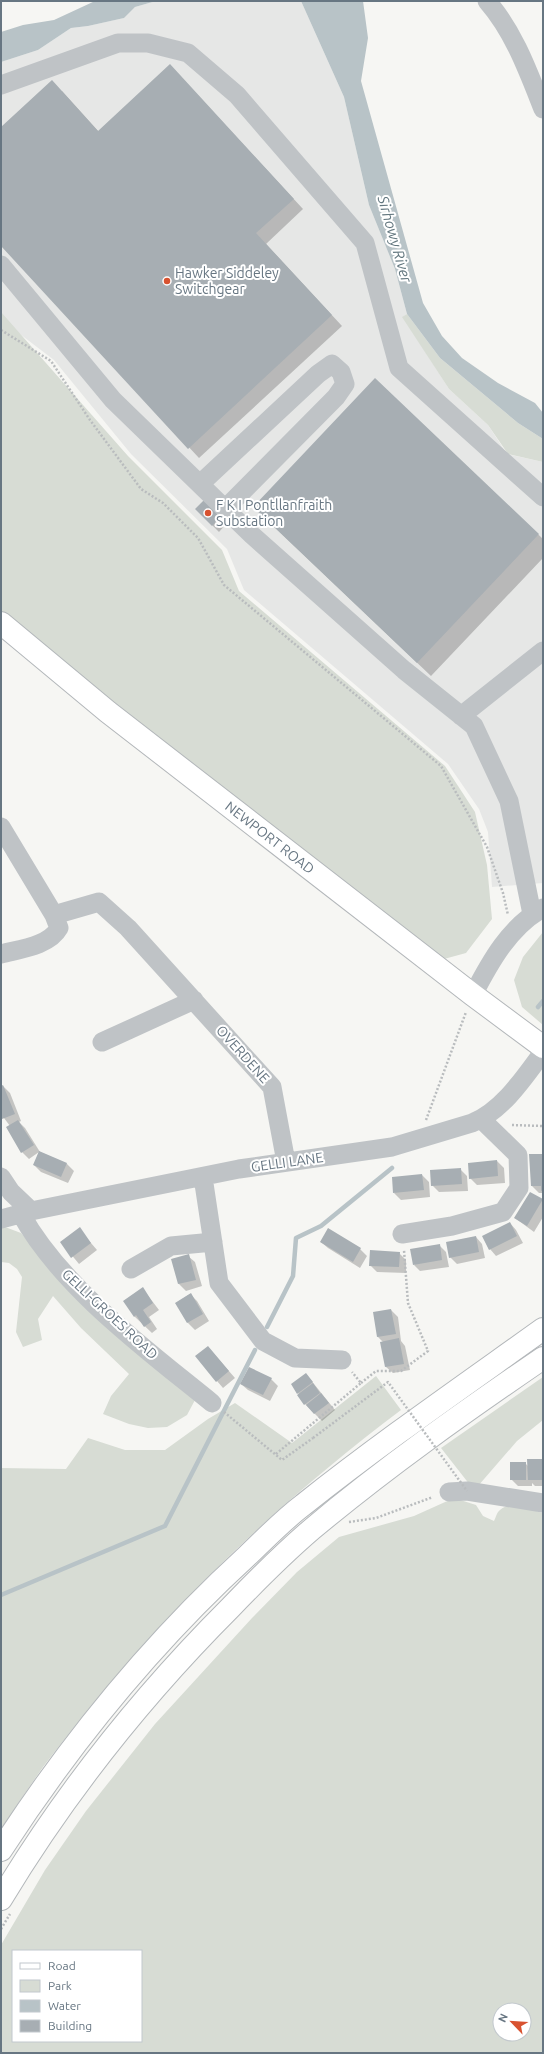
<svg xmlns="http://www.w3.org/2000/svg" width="544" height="2054" font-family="Ubuntu,sans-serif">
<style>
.built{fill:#e6e7e6}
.green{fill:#d7dcd4;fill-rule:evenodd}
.water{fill:#b8c3c7}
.shadow{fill:#0003}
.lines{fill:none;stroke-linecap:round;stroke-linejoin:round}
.stream{stroke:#b8c3c7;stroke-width:4.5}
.building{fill:#a7aeb3}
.major-casing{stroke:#b3b7ba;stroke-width:24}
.path{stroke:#b9bcbe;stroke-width:2.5;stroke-dasharray:2 2;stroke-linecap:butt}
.minor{stroke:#bfc3c6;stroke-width:19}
.major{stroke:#fff;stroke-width:22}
.path-bridge{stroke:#b9bcbe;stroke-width:2.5;stroke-dasharray:2 2;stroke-linecap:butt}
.poi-dot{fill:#d85230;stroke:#fff;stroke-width:1.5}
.labels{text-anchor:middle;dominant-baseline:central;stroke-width:4;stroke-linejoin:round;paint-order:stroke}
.poi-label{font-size:14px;fill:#677682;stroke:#fff;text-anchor:start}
.street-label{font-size:14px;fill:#677682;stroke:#fff}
.water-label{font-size:15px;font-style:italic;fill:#63777f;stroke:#fff}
</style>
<rect width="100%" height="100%" fill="#f6f6f3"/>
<!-- built -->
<path class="built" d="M156,1H301L344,97L369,205L395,269L407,314L403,317L449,389L488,425L507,454L543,462V883L492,887L488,832L479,809L448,764L244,590L227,549L131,454L54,360L12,328L1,322V62L38,50L71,28L88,26L124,18L135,7Z"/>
<!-- green -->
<path class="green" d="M1,312L128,456L222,550L239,591L445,766L475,812L487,865L492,919L466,953L444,959L1,615Z
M407,314L440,358L518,423L543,439V462L508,454L488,425L449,389L402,317Z
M543,932V1025L522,1007L514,980L523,957Z
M5,1227L21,1233L53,1269L195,1400L187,1415L167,1427L148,1428L129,1424L103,1414L111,1396L129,1374L81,1328L53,1296L38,1319L42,1340L23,1347L16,1332L22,1277L17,1269L9,1263L1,1262V1228Z
M376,1376L401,1410C284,1498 178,1598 86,1712C72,1730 57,1748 43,1767C29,1787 15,1808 1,1829V1468L66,1469L88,1438L125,1450H165L208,1419L235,1403L292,1443Z
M543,1377V1420L517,1441L478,1486L470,1485L441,1448Z
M454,1498L476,1505L483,1516L494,1521C496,1517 497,1512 500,1510C511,1500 531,1510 543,1513V2053H1V1945L45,1870L86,1811L155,1724L252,1618L297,1572L339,1537L414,1516ZM13,1951H141V2041H13ZM500,2010H524V2034H500Z"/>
<!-- water -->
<path class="water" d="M95,1H156L135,7L124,18L88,26L71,28L38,50L1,62V32L23,25L54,20Z
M301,1H363L368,38L361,81L423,303L442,336L462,358L498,383L535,403L543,413V439L518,423L440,358L407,314L395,269L369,205L344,97Z"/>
<!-- shadow -->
<path class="shadow" d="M180,76L303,209L266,244L342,326L199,458L1,245V128L62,91L99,132Z
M375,379L543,539V558L431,676L267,520Z
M204,501L227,523L219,532L203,516Z
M3,1086L10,1093L21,1121L19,1122L25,1128L40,1152L67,1164L74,1171L68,1183L41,1172L34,1165L39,1152L29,1159L22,1152L10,1126L1,1114V1087Z
M530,1155H543V1193H539L532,1186Z
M497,1161L504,1168L505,1183L477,1185L470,1178Z
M460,1169L467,1176L468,1191L439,1192L432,1185Z
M422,1175L429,1182L430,1197L401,1200L394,1193Z
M542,1200L543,1217L534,1232L515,1218Z
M510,1223L516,1230L523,1243L496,1256L490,1249Z
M79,1229L97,1250L79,1264L61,1242Z
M476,1237L482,1244L485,1258L457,1264L450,1257Z
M321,1242L360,1249L367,1256L360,1268L328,1248Z
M439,1245L446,1252L449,1267L420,1271L414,1265Z
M399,1253L406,1260V1273L377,1272L370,1265Z
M188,1256L195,1262L202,1286L186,1291L179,1284L172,1260Z
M143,1289L159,1310L149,1317L157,1329L152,1333L134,1316Z
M190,1294L197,1301L209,1321L195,1330L188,1323L176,1303Z
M391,1310L398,1317L401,1341L405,1346L410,1370L393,1373L386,1367L383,1342L378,1337L374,1313Z
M208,1347L235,1378L223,1388L217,1381Z
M306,1374L335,1410L322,1421L305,1404L298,1393Z
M271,1379L278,1386L270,1401L248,1390L241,1384Z
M543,1460V1486H535L532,1483V1486H518L511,1479L525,1463L528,1466Z"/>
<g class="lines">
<!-- stream -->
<path class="stream" d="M538,1007L543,1001
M267,1327L293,1276L296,1238L321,1226L392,1168
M1,1595L165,1526L255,1350"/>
</g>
<!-- building -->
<path class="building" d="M170,64L294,199L256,233L332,315L188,449L1,246V127L52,80L98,131Z
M375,378L539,534L417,663L253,507Z
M204,500L221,516L212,526L195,509Z
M3,1085L15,1114L2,1119L1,1086Z
M18,1120L34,1145L21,1153L6,1127Z
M39,1151L67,1163L61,1177L33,1165Z
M529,1154H543V1190L541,1191V1186H531Z
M497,1160L498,1176L469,1179L468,1163Z
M461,1168L462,1184L431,1186L430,1170Z
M422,1174L424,1190L393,1193L392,1177Z
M530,1192L543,1199L527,1226L514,1218Z
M510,1222L517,1236L489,1250L482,1236Z
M80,1227L91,1243L71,1258L60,1242Z
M328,1228L361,1248L353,1262L320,1242Z
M476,1236L479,1252L449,1258L446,1242Z
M440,1244L442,1260L413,1265L410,1249Z
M370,1250L400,1252L399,1267L369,1266Z
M189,1254L196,1280L178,1284L171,1259Z
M143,1287L153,1303L143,1310L151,1322L144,1327L136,1315L134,1317L123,1301Z
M191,1293L203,1314L187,1323L175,1303Z
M391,1309L396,1334L377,1337L373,1312Z
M399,1338L404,1364L385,1367L380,1342Z
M208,1346L229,1371L216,1382L195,1356Z
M249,1367L272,1378L263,1395L240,1384Z
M306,1373L313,1382L297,1394L291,1384Z
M313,1383L320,1393L304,1405L297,1395Z
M321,1393L329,1403L314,1414L306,1405Z
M527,1459H543V1480H528Z
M510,1462H526V1480H510Z"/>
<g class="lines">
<!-- major casing -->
<g class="major-casing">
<g id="major">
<path id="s1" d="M1,623L108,712L473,995L543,1047"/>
<path d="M1,1850C71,1742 152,1643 247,1556C265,1539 283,1520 303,1505C381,1443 462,1387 543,1329"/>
<path d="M1,1899C65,1793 143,1695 231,1607C257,1580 284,1553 312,1529C386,1467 464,1412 543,1358"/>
</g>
</g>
<!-- path -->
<path class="path" d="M1,330L51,361L90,420L141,489L163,503L198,538L224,585L441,766L487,847L503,893L508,915
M426,1120L466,1012
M512,1125L543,1126
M361,1383L376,1371H401L428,1351L408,1303L404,1250
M224,1412L282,1460L313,1438
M276,1454L361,1383L352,1372
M349,1522L376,1518L433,1497
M1,1929L10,1914"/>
<!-- minor -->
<path class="minor" d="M487,1C514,32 528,71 543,109
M1,85L118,43H148L188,53L237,95L365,243L399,368L543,497
M1,265L113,400L252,535L404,670L474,726L509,801L532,914
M200,484L318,374L332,364L341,372L345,384L336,397L225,509
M461,716L543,651
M1,827L54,915L59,928C49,946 20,949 1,954
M54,915L99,902L128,928L272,1087L286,1162
M473,995C490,962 510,926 543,908
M102,1042L194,1000
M1,1177L11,1192L31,1211
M203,1177L219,1283L263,1341L295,1358L342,1360
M21,1214C62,1288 147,1350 212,1403
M1,1219L31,1211L239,1169L392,1147L472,1123C502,1111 524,1078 543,1052
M402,1234L452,1226L503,1212L519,1188L518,1155L481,1119
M131,1269L171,1246L213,1242
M449,1492L467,1491L543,1503"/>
<!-- major -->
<use href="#major" class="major"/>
<!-- path-bridge -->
<path class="path-bridge" d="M313,1438L388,1382L467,1491"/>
</g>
<!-- markers -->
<g class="poi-dot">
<circle cx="167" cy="281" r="4"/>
<circle cx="208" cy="513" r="4"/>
</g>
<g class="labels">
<!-- poi labels -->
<g class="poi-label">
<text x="175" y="273">Hawker Siddeley<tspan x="175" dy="16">Switchgear</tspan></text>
<text x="216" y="505">F K I Pontllanfraith<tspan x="216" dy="16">Substation</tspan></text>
</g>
<!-- street labels -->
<g class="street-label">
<text stroke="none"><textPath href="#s1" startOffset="344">NEWPORT ROAD</textPath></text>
<text transform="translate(243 1054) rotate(48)">OVERDENE</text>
<text transform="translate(287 1162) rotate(-8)">GELLI LANE</text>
<text transform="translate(110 1314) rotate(43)">GELLI-GROES ROAD</text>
</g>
<!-- water labels -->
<g class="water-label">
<text transform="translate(395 239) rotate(74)">Sirhowy River</text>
</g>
</g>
<!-- border -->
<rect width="544" height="2054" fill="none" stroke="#677682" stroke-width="4"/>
<!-- legend -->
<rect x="12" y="1950" width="130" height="92" fill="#ffffff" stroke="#c2c8cd"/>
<rect x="20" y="1963" width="20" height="6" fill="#ffffff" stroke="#c2c8cd"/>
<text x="48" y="1970" font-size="12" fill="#677682">Road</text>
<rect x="20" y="1980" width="20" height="12" fill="#d7dcd4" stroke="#c2c8cd"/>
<text x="48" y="1990" font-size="12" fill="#677682">Park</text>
<rect x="20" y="2000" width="20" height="12" fill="#b8c3c7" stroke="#c2c8cd"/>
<text x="48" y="2010" font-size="12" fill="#677682">Water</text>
<rect x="20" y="2020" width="20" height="12" fill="#a7aeb3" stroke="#c2c8cd"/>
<text x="48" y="2030" font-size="12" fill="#677682">Building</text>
<!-- north arrow -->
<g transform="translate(512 2022) rotate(295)"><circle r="19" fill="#ffffff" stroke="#c2c8cd"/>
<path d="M0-3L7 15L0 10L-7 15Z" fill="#d85230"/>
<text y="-6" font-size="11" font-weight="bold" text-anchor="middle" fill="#677682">N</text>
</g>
</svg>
